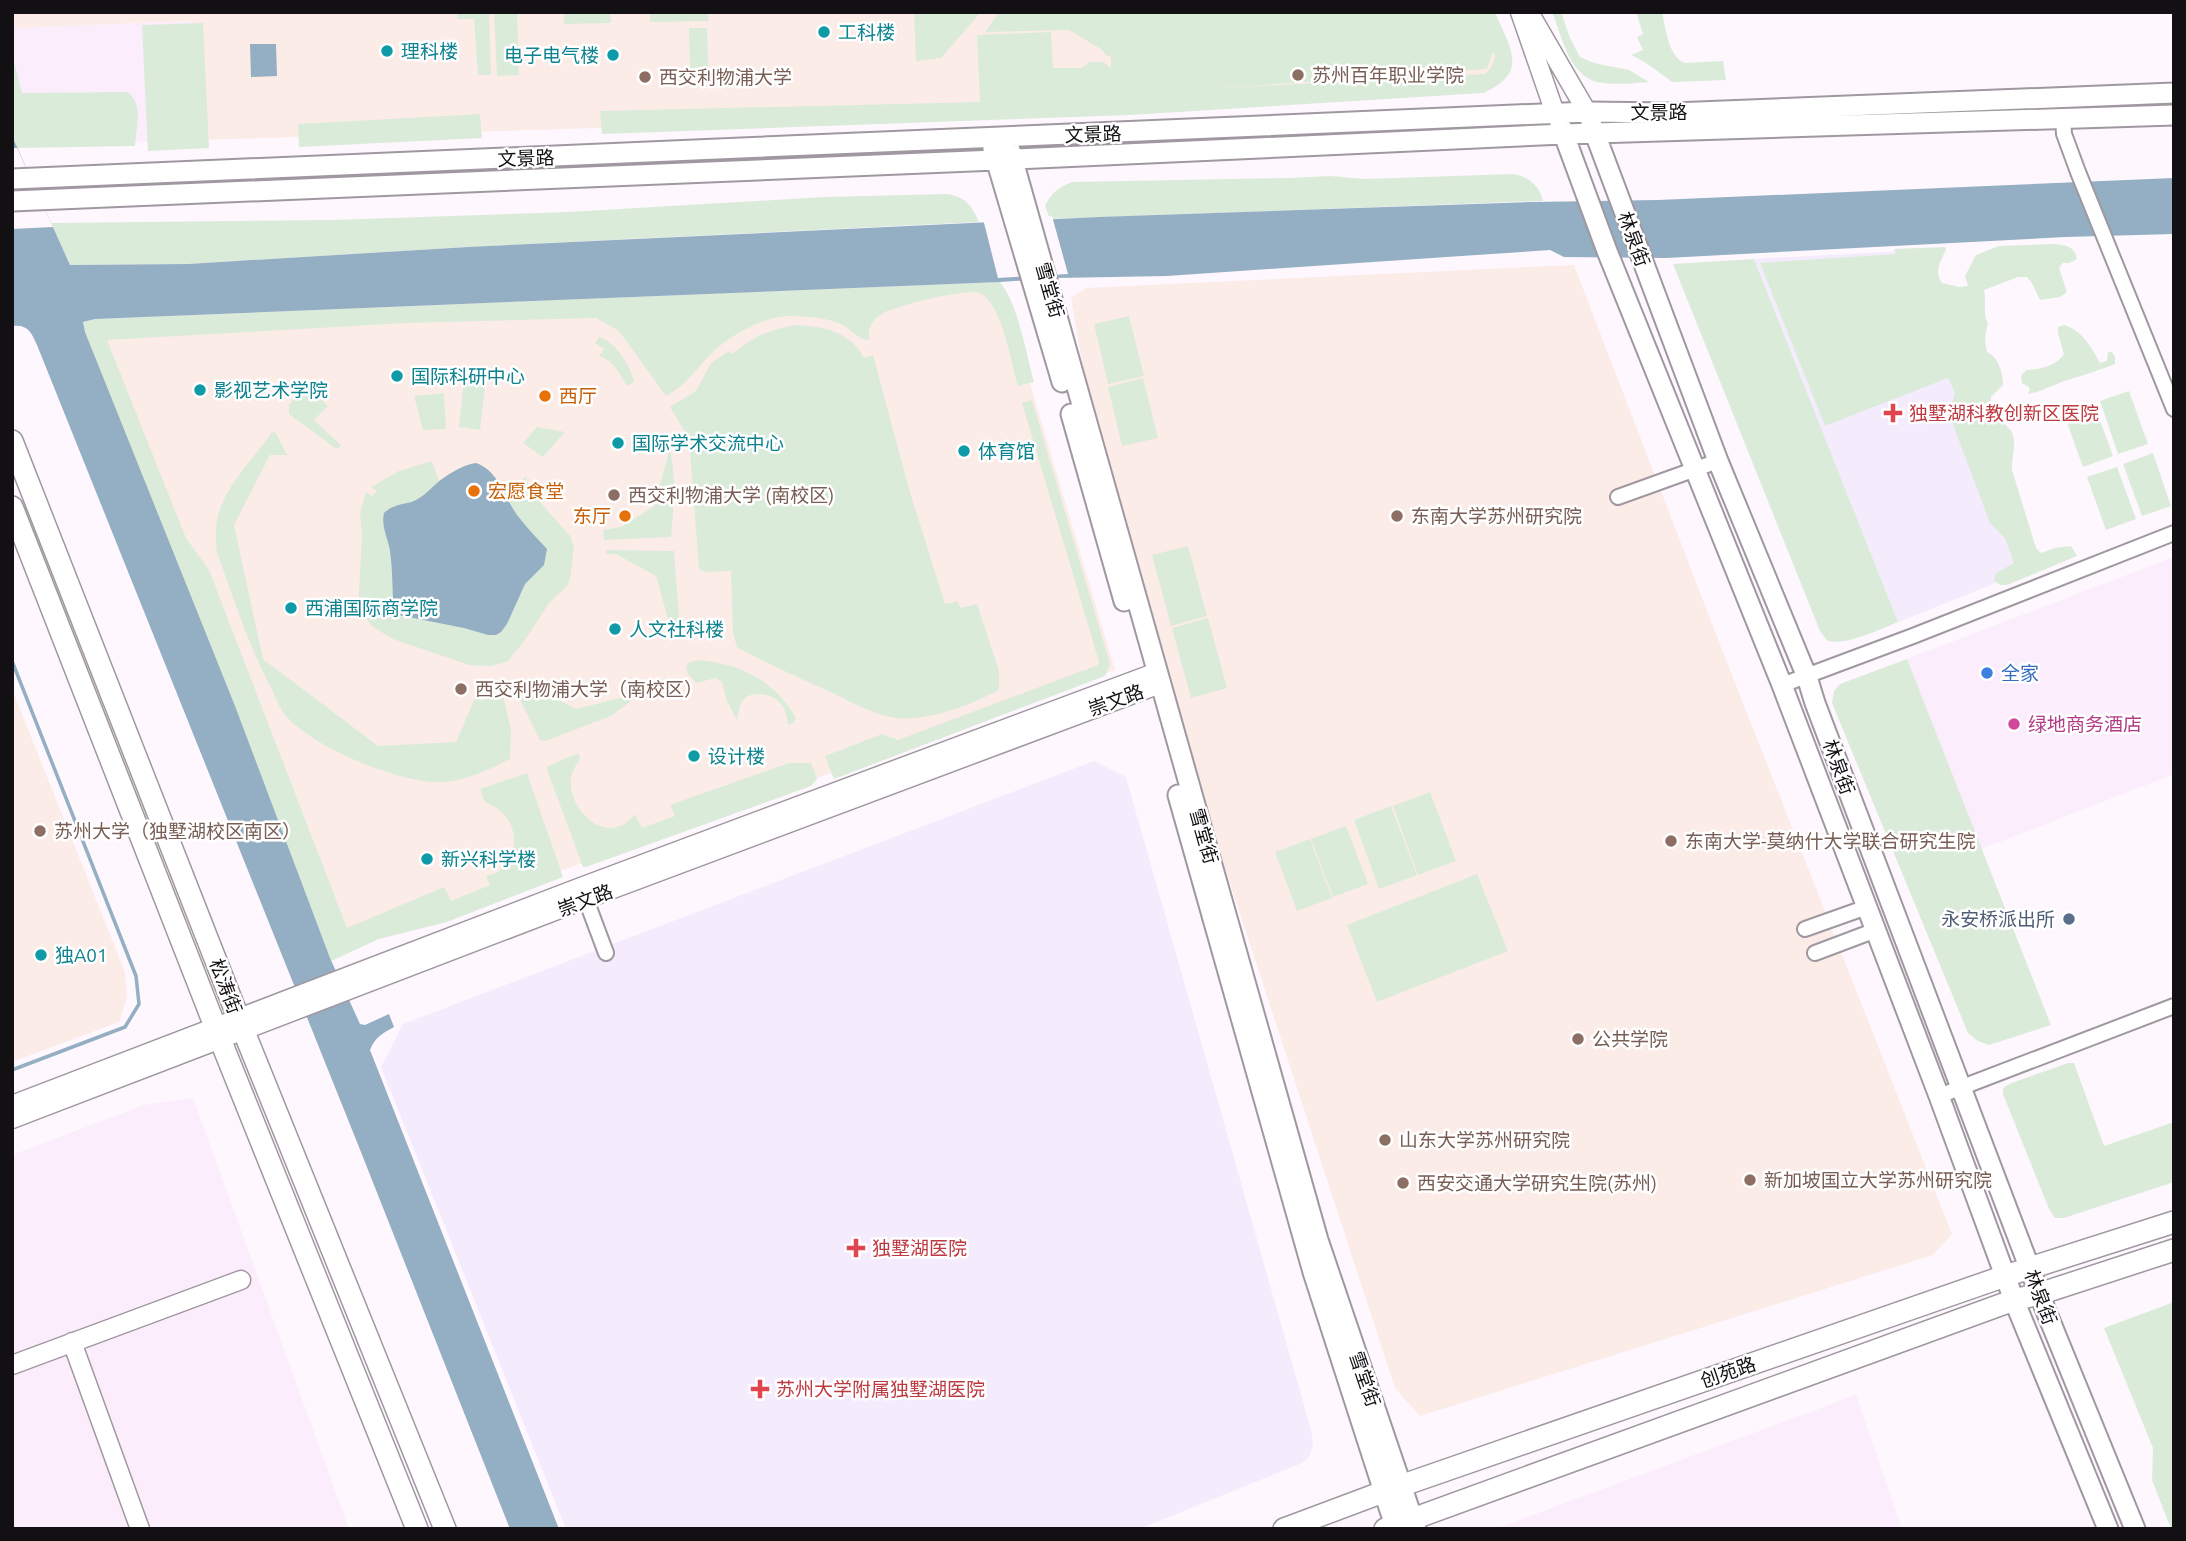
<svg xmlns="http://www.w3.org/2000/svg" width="2186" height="1541" font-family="Ubuntu,'Noto Sans SC',sans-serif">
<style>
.built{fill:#fbedfb}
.education{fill:#fcece8}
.medical{fill:#f4ecfd}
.green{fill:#dbebda;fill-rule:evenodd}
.water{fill:#94aec3}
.pier{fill:#fef7fe}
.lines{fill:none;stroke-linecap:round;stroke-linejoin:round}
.stream{stroke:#94aec3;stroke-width:3.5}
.minor-casing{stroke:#a098a0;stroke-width:18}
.tertiary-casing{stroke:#a098a0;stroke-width:21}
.secondary-casing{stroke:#a098a0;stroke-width:23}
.primary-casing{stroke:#a098a0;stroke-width:24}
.minor{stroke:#fff;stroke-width:14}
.tertiary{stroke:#fff;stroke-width:18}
.secondary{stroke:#fff;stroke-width:19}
.primary{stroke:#fff;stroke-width:21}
.culture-dot{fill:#0f9aa8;stroke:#fff;stroke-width:2.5}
.education-dot{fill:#8d6e63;stroke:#fff;stroke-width:2.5}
.food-dot{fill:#e8710a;stroke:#fff;stroke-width:2.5}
.health-dot{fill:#e0444e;stroke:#fff;stroke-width:2.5}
.shop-dot{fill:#3f7fe0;stroke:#fff;stroke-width:2.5}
.hotel-dot{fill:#d1479c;stroke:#fff;stroke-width:2.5}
.service-dot{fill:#5c6f8a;stroke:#fff;stroke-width:2.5}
.labels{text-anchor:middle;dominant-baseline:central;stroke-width:5;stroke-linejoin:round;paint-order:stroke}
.culture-label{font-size:19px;fill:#0d838f;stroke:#fff;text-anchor:start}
.education-label{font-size:19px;fill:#785e54;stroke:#fff;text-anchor:start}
.street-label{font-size:19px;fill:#131013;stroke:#fff}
.food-label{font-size:19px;fill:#c56008;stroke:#fff;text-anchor:start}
.health-label{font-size:19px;fill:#be3a42;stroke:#fff;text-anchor:start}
.shop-label{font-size:19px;fill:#366cbe;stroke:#fff;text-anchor:start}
.hotel-label{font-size:19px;fill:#b23c85;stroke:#fff;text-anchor:start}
.service-label{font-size:19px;fill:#4e5e75;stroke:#fff;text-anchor:end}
</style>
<rect width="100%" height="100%" fill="#fef7fe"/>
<!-- built -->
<path class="built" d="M193,21L198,140L27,145L12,104V28Z
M2174,557V774L1981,849L1907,659Z
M193,1098L349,1529H12V1155L144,1105Z
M1856,1395L1902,1529H1495Z"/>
<!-- education -->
<path class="education" d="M12,12H1493L1512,61L1491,90L1097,113L198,140L192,21L12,28Z
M1574,265L1721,647L1952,1234L1933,1255L1420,1416L1395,1388L1217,843L1086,384L1071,298L1086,288Z
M1000,282L1115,670L348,948L95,319Z
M12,689L125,972L127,998L119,1022L12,1062Z"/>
<!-- medical -->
<path class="medical" d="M1905,251L2034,568L1898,622L1754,259Z
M1094,761L1126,777L1311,1430L1313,1445L1309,1457L1302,1463L1139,1529H566L381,1067L403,1024Z"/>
<!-- green -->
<path class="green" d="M457,12H489L491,75H478L474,19H457Z
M494,12H517L519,75L497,76Z
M564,12H610L611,23L564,24Z
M650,12H707L709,21L650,22Z
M914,12H981L941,58L916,61Z
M999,12H1495C1510,49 1530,72 1483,93L1130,115L602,134L600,111L980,102L977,35L1051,32L1053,68H1082L1090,62H1104L1111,69V56H1107L1101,49L1069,30L985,32ZM1493,52L1495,56L1491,68L1485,74L1222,88L1487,69Z
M1552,12H1561L1570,38L1580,57L1594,63L1629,70L1649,82C1634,83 1619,85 1604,83C1570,81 1563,39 1552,12Z
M1636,12H1662C1666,28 1668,57 1685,63L1723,61L1726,80L1672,82C1665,76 1640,58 1631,55L1643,50L1637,37L1643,34Z
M203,23L209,148L148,151L142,25Z
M689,28H707L708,68H690Z
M12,54L22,93L127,92C144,103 136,128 135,146L17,148L12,136Z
M480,114L482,138L299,147L298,124Z
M1513,174C1528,176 1540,186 1543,201L1050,219L1045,206C1051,193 1059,187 1072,182L1290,178L1330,176L1365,179Z
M948,194C967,198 971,205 979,222L468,247L188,264L70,265L51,223L333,220L569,212L825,197Z
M2052,244C2063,245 2075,245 2077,259L2069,263H2063L2059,268L2067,292L2060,297L2040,300L2032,283L2027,277H2018L1984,290C1987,301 1982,314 1988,323C1986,331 1984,339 1986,347C1988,356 1988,351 1994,357C2000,364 2003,376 2003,385L1991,397L1990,411C1995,418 2006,423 2011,431C2018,442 2011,458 2012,470L2036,548L2041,553L2055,548L2071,546L2077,556L2007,585H2000L1994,580L1996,573L2014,563L2005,538L1990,523L1949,414L1955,393L1948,378L1825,426L1760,263L1896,254L1894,249L1945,247L1946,250C1940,262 1934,271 1942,283L1959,287L1968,286L1965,276L1976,255L1999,246Z
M1754,259L1898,622C1883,628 1841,648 1827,640C1826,639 1821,633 1820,631L1673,264Z
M1000,282C1018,304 1026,353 1034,382L1018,386C1012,365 1001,300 979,293C965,288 896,306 883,313C873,319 866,329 870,340C859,341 852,330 843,325C828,318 811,317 795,316C768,314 727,336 709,356C693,372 687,385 666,396L619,331L596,318L406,323L107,340L186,538L209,570L347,928L444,887L451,901L490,885L486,876C497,874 503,869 509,860C519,843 514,821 498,809C494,806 487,804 484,800C482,797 482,792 480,789L527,773L563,877L447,922L379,939L331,961L85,332L83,322L95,319Z
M1129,316L1144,376L1108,384L1094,324Z
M796,325C824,326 851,332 864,358L873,355L909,489L945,604L957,601L961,608L977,604L999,671V690C971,705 927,722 895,718C875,715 853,703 835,694C802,679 769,665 737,647L733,633L731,571L705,572L699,569L690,451L686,434L670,407L696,391L711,363L729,351L732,354C752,337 770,329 796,325Z
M2064,325C2082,330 2092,348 2100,363L2107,361L2108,352H2112L2115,357V364C2099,370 2087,374 2071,379C2056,383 2044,391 2028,394L2030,388L2022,383L2021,376L2026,370C2040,369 2055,367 2064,354L2058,333V327Z
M599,337C615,341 631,366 634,382L627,386C619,373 614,361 599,356L604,349L595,343Z
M1143,378L1158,438L1122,446L1108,387Z
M464,379L485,387L480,430L459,427Z
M306,384L328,406L314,420L341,445L339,448H335L289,414V405Z
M2129,391L2148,444L2118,454L2100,401Z
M444,393L446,429L423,430L414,396Z
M1032,400L1110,664L1105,676L834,779L825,756L882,734L898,740L1098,665L1099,662L1022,403Z
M2094,404L2113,456L2083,467L2064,414Z
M537,427L565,432L543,457L523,443Z
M272,432L276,433L287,455H270L234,525L263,659L378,746L456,742L476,696L482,701L502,692L511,730L510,759C490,769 468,780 445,782C404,786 305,745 282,711C277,702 273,692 268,682C247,641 233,596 217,553C216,542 215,530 217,520C224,486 253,460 272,432Z
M664,433C678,461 674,506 671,537L604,540L603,530L621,527L654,506L668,456V451L659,437Z
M2153,453L2171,506L2142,516L2123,464Z
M432,461L439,481C480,457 480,456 508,496L525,477L539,501L570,536L574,547L570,580L566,587L549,603L525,640L508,661L491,666L469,665L393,639L373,627L365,618L359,605V592L362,534L360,513L366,492L372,496L377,491L371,487L399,471Z
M2117,467L2136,519L2106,530L2087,477Z
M1188,546L1207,616L1171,626L1152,555Z
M606,550L674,551L680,631L677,637L667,631L670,626L656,576L616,554H606Z
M1208,618L1227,688L1191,698L1172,628Z
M1907,659L2051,1025L1989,1045L1978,1041L1968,1033L1832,703L1834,691L1840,684Z
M699,660C741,664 775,681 796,718L793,723L788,725C787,717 786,710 781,704C772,693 749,689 741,703C739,708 738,715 737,720L727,701L722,682L716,678L696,683L688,674L686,666L690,662Z
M534,678L543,691L576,709L624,697L634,682L643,692L611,716L545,741L540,740L514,687Z
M578,753L580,759C578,763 574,768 572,773C564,798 591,834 617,827C625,825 630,820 635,814L642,828L675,816L670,805L789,763H811L817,779L811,786L586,867H583L546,767Z
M1430,792L1456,861L1418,875L1393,806Z
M1391,806L1417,875L1379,889L1354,820Z
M1346,826L1368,884L1333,897L1311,839Z
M1310,839L1332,898L1297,911L1275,852Z
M1477,874L1508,951L1377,1002L1347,925Z
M2068,1063H2074L2104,1146L2174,1122V1182L2064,1218H2055L2049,1209L2003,1094V1088L2009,1084Z
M2174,1302V1529H2171L2152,1480L2153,1448L2104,1328Z"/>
<!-- water -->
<path class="water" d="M250,44H276L277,76L251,77Z
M12,136L70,265L188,264L468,247L1099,217L1533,202L1658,200L2174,178V234L2065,237L1666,258L1564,257L1550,250L1167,276L1057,278L1000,282L95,319L83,322L85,332L235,706L330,958L360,1024L365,1025L389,1014L394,1027C383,1033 375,1037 370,1050L559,1529H510L357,1142L37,345C31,332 28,324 12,326Z
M476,463C499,471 504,497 517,515C526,527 537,538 547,549L544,565L525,584L507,624L501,632L496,635H488L464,628L398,615L394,612C392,592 393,572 390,551C388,538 381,527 384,513C393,504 403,505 414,501C423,497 429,490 436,484C446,475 462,465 476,463Z"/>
<!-- pier -->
<path class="pier" d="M12,148H17L53,227L12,229Z
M1052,216L1068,274L998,278L983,219Z"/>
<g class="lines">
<!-- stream -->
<path class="stream" d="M12,661L136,976L139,1004L125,1027L12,1070"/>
<!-- minor casing -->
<g class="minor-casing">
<path id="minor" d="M2063,119L2064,134L2078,172L2174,409
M1618,497L1718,461
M1782,685L1913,636L2174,533
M582,889L606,953
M1805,929L1867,907
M1815,953L1876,930
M1939,1096L2174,1006"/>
</g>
<!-- tertiary casing -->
<g class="tertiary-casing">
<path id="tertiary" d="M1520,12L1555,113
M1529,12L1587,112
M12,1105L581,887L1157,672
M12,1119L586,899L1160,684
M72,1342L140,1529
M12,1365L241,1280"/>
</g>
<!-- secondary casing -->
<g class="secondary-casing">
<path id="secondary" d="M1591,123L1718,461L1807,677L1815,703L2044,1306L2135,1529
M1560,124L1607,251L1782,685L1939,1096L2014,1300L2108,1529
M993,149L1062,382
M1010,150L1318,1240L1416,1529
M12,179L1587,112L1673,113L2174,93
M12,201L996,160L1564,134L2174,115
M1071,414L1124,601
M1178,795L1313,1272L1396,1529"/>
</g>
<!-- primary casing -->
<g class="primary-casing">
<path id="primary" d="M12,441L238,1017L445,1529
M12,507L220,1039L417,1529
M1284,1529L1383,1492L2005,1276L2174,1222
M1385,1529L2014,1300L2039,1294L2174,1250"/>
</g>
<!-- minor -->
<use href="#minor" class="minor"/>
<!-- tertiary -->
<use href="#tertiary" class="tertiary"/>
<!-- secondary -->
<use href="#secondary" class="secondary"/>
<!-- primary -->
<use href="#primary" class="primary"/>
</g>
<!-- markers -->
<g class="culture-dot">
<circle cx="824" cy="32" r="7"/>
<circle cx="387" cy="51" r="7"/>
<circle cx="613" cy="55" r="7"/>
<circle cx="397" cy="376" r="7"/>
<circle cx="200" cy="390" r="7"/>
<circle cx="618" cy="443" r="7"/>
<circle cx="964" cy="451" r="7"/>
<circle cx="291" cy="608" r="7"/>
<circle cx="615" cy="629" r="7"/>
<circle cx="694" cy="756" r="7"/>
<circle cx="427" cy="859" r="7"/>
<circle cx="41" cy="955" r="7"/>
</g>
<g class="education-dot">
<circle cx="1298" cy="75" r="7"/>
<circle cx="645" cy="77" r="7"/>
<circle cx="614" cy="495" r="7"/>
<circle cx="1397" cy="516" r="7"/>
<circle cx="461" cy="689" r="7"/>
<circle cx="40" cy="831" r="7"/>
<circle cx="1671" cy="841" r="7"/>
<circle cx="1578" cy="1039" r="7"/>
<circle cx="1385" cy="1140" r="7"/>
<circle cx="1750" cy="1180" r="7"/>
<circle cx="1403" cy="1183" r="7"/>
</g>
<g class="food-dot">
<circle cx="545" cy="396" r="7"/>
<circle cx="474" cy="491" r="7"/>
<circle cx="625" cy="516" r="7"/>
</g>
<g class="health-dot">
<path d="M1889.5 402.5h7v7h7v7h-7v7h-7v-7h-7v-7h7z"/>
<path d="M852.5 1237.5h7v7h7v7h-7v7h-7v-7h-7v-7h7z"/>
<path d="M756.5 1378.5h7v7h7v7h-7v7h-7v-7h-7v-7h7z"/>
</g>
<circle class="shop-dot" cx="1987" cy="673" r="7"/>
<circle class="hotel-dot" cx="2014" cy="724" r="7"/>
<circle class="service-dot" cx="2069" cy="919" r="7"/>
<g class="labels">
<!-- culture labels -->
<g class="culture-label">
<text x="838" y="32">工科楼</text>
<text x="401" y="51">理科楼</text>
<text x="599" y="55" text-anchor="end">电子电气楼</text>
<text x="411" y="376">国际科研中心</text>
<text x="214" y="390">影视艺术学院</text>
<text x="632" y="443">国际学术交流中心</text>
<text x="978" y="451">体育馆</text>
<text x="305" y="608">西浦国际商学院</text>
<text x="629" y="629">人文社科楼</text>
<text x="708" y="756">设计楼</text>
<text x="441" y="859">新兴科学楼</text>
<text x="55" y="955">独A01</text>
</g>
<!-- education labels -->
<g class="education-label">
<text x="1312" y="75">苏州百年职业学院</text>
<text x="659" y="77">西交利物浦大学</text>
<text x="628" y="495">西交利物浦大学 (南校区)</text>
<text x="1411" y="516">东南大学苏州研究院</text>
<text x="475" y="689">西交利物浦大学（南校区）</text>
<text x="54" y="831">苏州大学（独墅湖校区南区）</text>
<text x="1685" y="841">东南大学-莫纳什大学联合研究生院</text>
<text x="1592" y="1039">公共学院</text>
<text x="1399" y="1140">山东大学苏州研究院</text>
<text x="1764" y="1180">新加坡国立大学苏州研究院</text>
<text x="1417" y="1183">西安交通大学研究生院(苏州)</text>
</g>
<!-- street labels -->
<g class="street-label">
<text x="1659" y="112">文景路</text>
<text transform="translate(1093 134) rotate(-2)">文景路</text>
<text transform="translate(526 158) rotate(-2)">文景路</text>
<text transform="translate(1634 239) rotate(70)">林泉街</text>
<text transform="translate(1050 290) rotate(74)">雪堂街</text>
<text transform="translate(1116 700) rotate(-20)">崇文路</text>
<text transform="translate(1839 767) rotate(70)">林泉街</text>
<text transform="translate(1204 836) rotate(74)">雪堂街</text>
<text transform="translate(585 900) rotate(-21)">崇文路</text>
<text transform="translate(226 986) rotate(69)">松涛街</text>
<text transform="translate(2041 1297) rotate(69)">林泉街</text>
<text transform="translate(1728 1372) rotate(-19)">创苑路</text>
<text transform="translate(1365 1379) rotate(71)">雪堂街</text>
</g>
<!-- food labels -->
<g class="food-label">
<text x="559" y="396">西厅</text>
<text x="488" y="491">宏愿食堂</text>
<text x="611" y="516" text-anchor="end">东厅</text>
</g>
<!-- health labels -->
<g class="health-label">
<text x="1909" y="413">独墅湖科教创新区医院</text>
<text x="872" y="1248">独墅湖医院</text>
<text x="776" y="1389">苏州大学附属独墅湖医院</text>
</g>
<!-- shop labels -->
<g class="shop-label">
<text x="2001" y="673">全家</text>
</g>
<!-- hotel labels -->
<g class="hotel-label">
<text x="2028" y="724">绿地商务酒店</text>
</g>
<!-- service labels -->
<g class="service-label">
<text x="2055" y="919">永安桥派出所</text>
</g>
</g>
<!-- border -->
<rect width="2186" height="1541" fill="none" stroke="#131013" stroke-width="28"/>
</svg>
